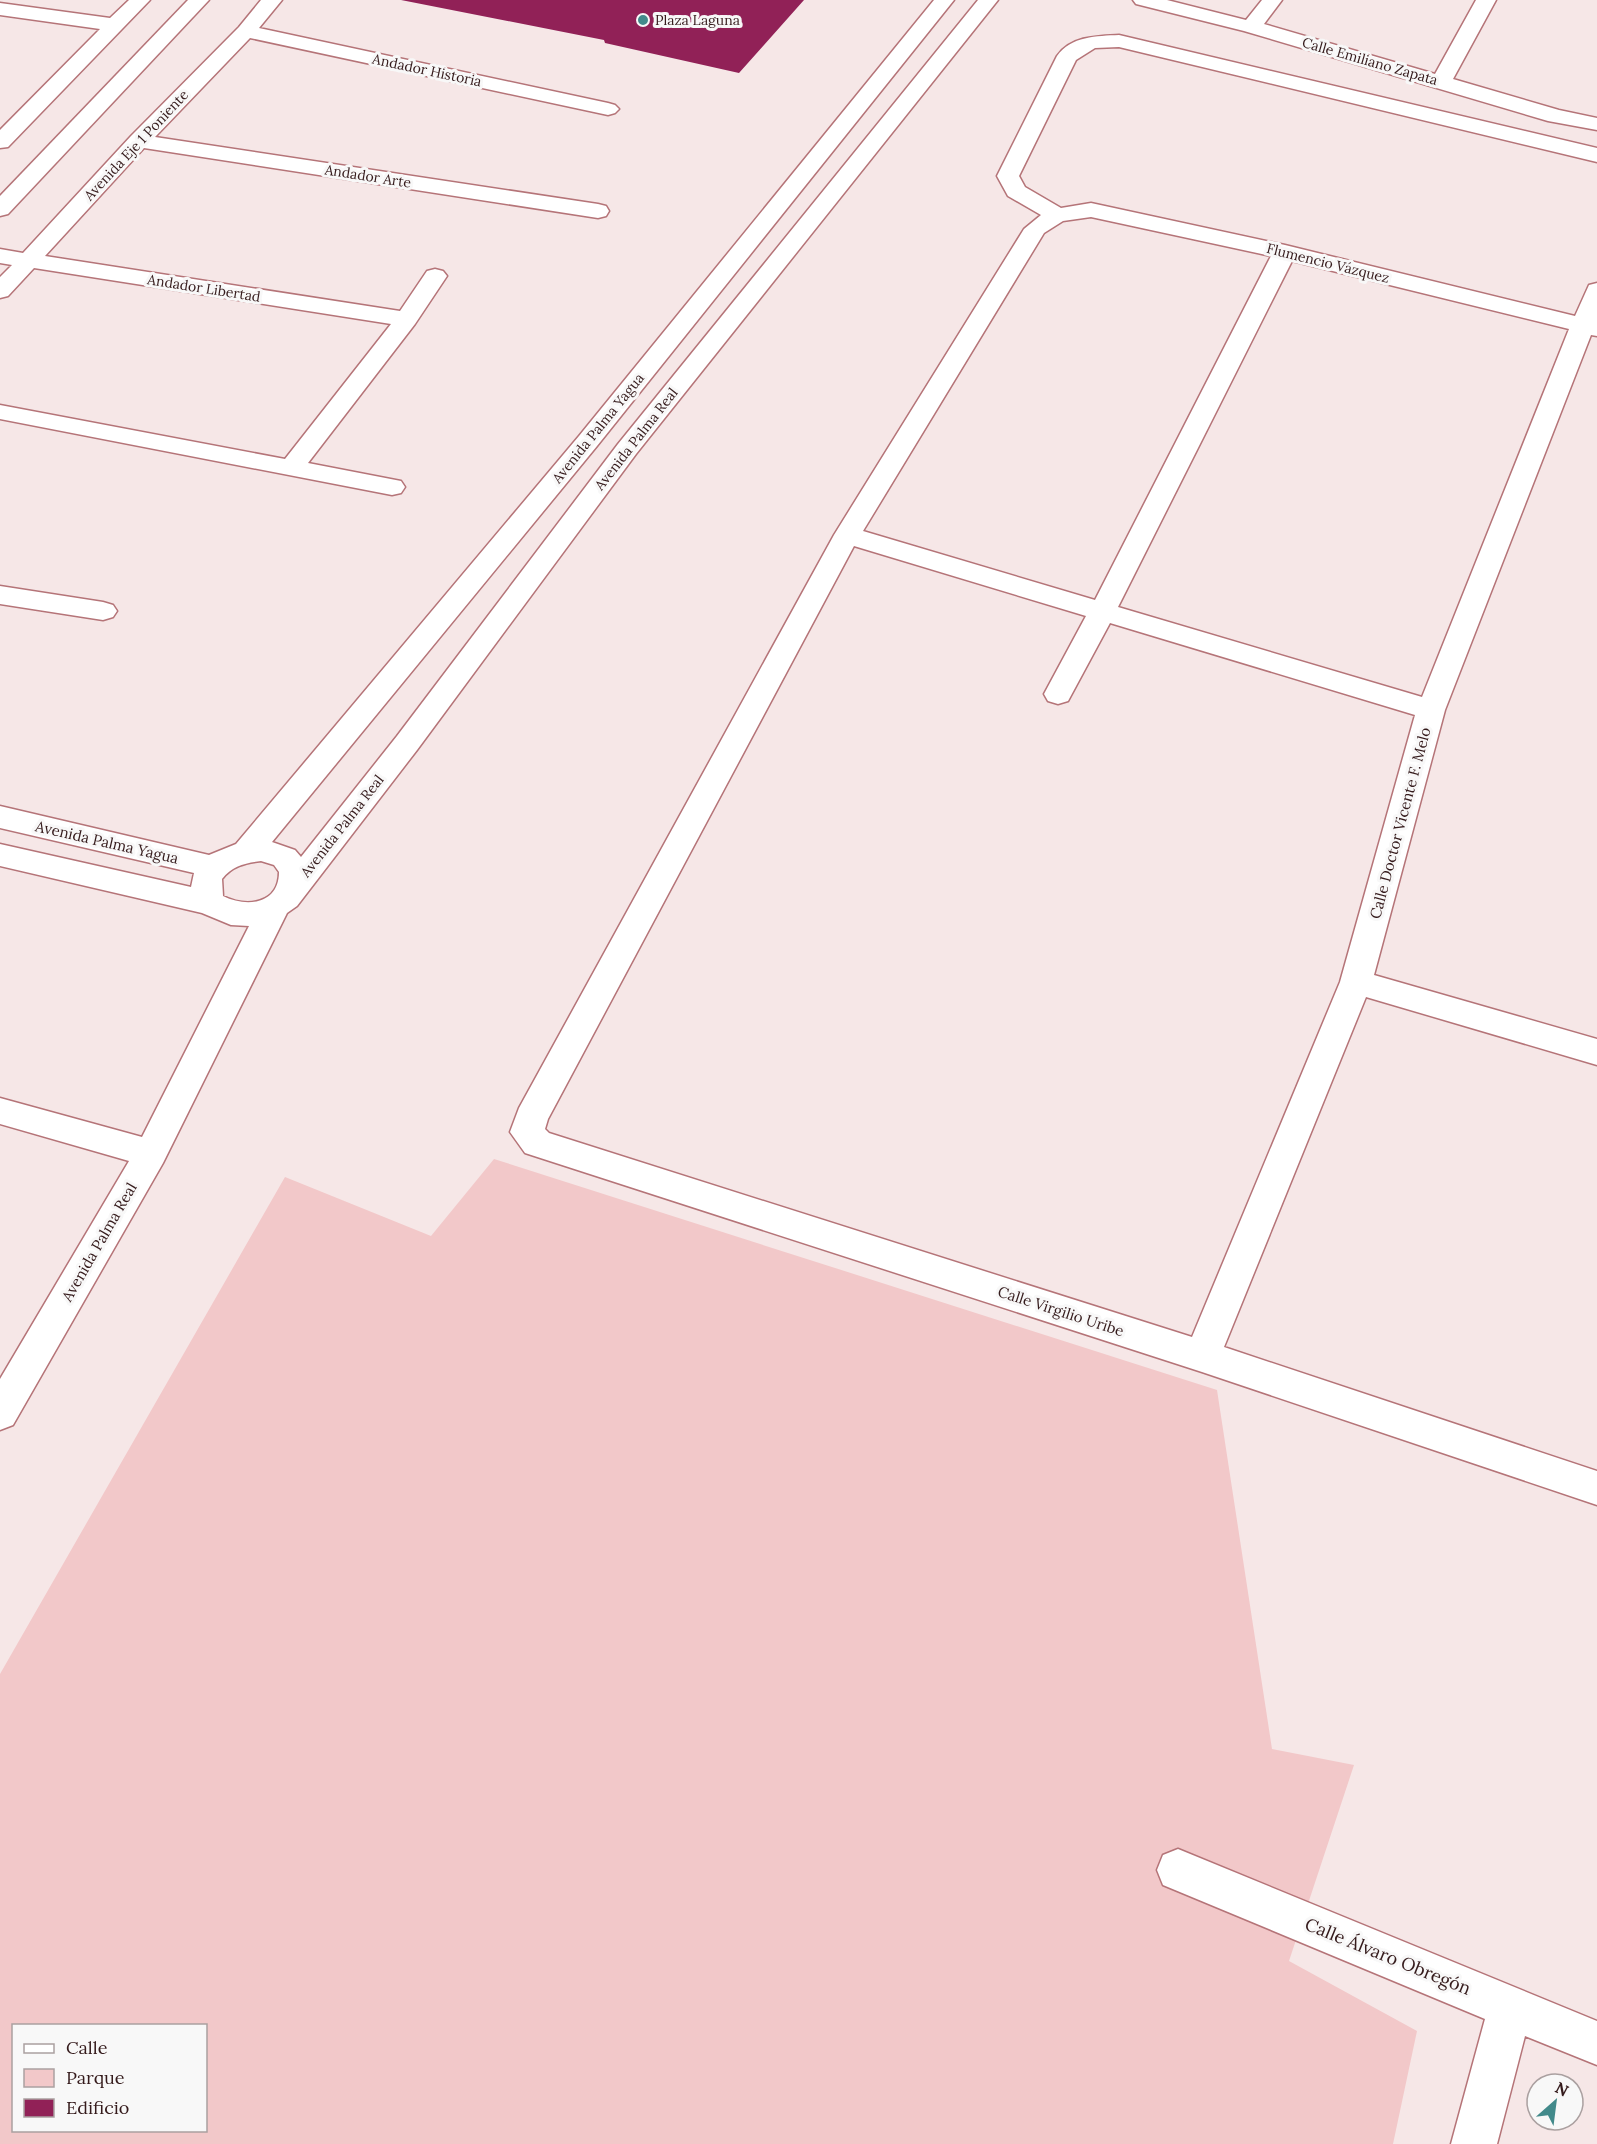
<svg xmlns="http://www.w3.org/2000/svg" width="1597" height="2144" font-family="Lora,serif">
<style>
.green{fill:#f2c8c9;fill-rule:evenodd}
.building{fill:#912157}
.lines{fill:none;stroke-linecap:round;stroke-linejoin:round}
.minor-casing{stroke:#b57478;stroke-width:3}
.major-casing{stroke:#b57478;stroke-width:3}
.minor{fill:#fff;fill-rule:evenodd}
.major{fill:#fff;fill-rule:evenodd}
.poi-dot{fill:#428a8b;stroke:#f8f8f8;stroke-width:2}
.labels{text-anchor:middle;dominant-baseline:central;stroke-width:6;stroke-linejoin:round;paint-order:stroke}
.far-poi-label{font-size:14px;fill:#351b1c;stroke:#f8f8f8;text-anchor:start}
.far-street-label{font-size:14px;fill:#351b1c;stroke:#f8f8f8}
.street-label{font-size:15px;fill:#351b1c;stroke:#f8f8f8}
.near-street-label{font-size:18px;fill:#351b1c;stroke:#f8f8f8}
</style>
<rect width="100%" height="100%" fill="#f6e7e7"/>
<!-- green -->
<path class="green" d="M494,1159L1217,1390L1272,1749L1354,1765L1289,1961L1417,2031L1393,2144H0V1674L285,1177L431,1236ZM14,2026H206V2130H14Z"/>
<!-- building -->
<path class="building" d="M401,0H804L739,73L605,43L604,40Z"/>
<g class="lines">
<!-- minor casing -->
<g class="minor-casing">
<path id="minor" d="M129,0H150L8,147L0,148V130L100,29L0,15V3L110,18Z
M261,0H282L259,28L608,103L615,105L619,109L615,113L608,115L250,38L155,137L598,204L606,206L609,211L606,216L598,218L144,148L45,256L400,311L427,271L435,269L443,271L447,276L415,324L308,463L401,481L405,487L401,493L392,495L0,419V405L285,459L391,324L34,268L8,296L0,298V277L12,265L0,263V249L23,253L131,136L239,27Z
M934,0H954L597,446L272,842L295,850L301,857L397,736L618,444L978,0H998L636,454L417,750L297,906L287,913L163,1163L13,1425L0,1430V1379L129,1161L0,1124V1098L142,1137L249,926L231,925L202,913L0,866V844L191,887L194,873L0,828V806L209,855L236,844L579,436ZM261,861L274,865L279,872C279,904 247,908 223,896L222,879C232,866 245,863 261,861Z
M1133,0H1167L1246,20L1262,0H1282L1264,24L1435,74L1476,0H1496L1453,79L1559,110L1597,118V130L1548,121L1244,31L1136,4Z
M1119,35L1597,148V162L1119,47L1095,48L1076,60L1019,176L1025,187L1061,208L1091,203L1285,245L1575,316L1589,285L1597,283V336L1591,335L1445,710L1374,975L1597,1039V1065L1366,997L1224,1347L1597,1471V1505L1202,1372L525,1153L510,1132L519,1108L834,535L1024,229L1041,215L1008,196L997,176L1057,56C1071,36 1097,36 1119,35ZM1091,217L1271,256L1095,600L863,531L1044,233L1063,221ZM1292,261L1569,329L1422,697L1118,607ZM854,546L1086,616L1044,694L1048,701L1058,704L1068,701L1110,623L1415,715L1340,982L1192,1337L549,1133L545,1129L548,1119Z
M0,586L103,602L113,605L117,611L113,617L103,620L0,604Z
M1178,1849L1597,2021V2065L1525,2036L1497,2144H1451L1485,2019L1163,1885L1157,1870L1163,1855Z"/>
</g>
<!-- major casing -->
<g class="major-casing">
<path id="major" d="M188,0H209L8,214L0,216V196Z"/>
</g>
<!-- minor -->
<use href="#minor" class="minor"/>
<!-- major -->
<use href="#major" class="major"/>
</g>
<!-- markers -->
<circle class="poi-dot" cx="643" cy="20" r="6"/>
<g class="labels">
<!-- far-poi labels -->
<g class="far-poi-label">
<text x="655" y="20">Plaza Laguna</text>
</g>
<!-- far-street labels -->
<g class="far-street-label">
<text transform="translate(1370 61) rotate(16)">Calle Emiliano Zapata</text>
<text transform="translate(427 70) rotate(12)">Andador Historia</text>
<text transform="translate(136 145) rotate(-47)">Avenida Eje 1 Poniente</text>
<text transform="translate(368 176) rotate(9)">Andador Arte</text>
<text transform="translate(1328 263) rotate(14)">Flumencio Vázquez</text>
<text transform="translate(204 288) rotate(9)">Andador Libertad</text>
<text transform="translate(598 428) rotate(-51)">Avenida Palma Yagua</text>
<text transform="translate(636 439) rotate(-52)">Avenida Palma Real</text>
<text transform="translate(342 826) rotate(-52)">Avenida Palma Real</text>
</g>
<!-- street labels -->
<g class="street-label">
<text transform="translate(1400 823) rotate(-75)">Calle Doctor Vicente F. Melo</text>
<text transform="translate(107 842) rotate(13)">Avenida Palma Yagua</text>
<text transform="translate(99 1242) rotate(-60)">Avenida Palma Real</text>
<text transform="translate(1061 1311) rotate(18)">Calle Virgilio Uribe</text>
</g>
<!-- near-street labels -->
<g class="near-street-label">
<text transform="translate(1388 1956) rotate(22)">Calle Álvaro Obregón</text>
</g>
</g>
<!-- legend -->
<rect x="12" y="2024" width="195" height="108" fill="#f8f8f8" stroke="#aaa0a0" stroke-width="1.5"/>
<rect x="24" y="2044" width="30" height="9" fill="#ffffff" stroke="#aaa0a0" stroke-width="1.5"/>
<text x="66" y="2054" font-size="18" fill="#351b1c">Calle</text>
<rect x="24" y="2069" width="30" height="18" fill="#f2c8c9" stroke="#aaa0a0" stroke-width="1.5"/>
<text x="66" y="2084" font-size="18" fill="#351b1c">Parque</text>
<rect x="24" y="2099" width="30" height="18" fill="#912157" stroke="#aaa0a0" stroke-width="1.5"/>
<text x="66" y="2114" font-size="18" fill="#351b1c">Edificio</text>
<!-- north arrow -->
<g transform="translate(1555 2102) rotate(28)"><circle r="28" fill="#f8f8f8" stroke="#aaa0a0" stroke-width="1.5"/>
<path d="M0-4.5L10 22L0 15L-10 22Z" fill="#428a8b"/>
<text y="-9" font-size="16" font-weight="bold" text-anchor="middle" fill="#351b1c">N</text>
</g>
</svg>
